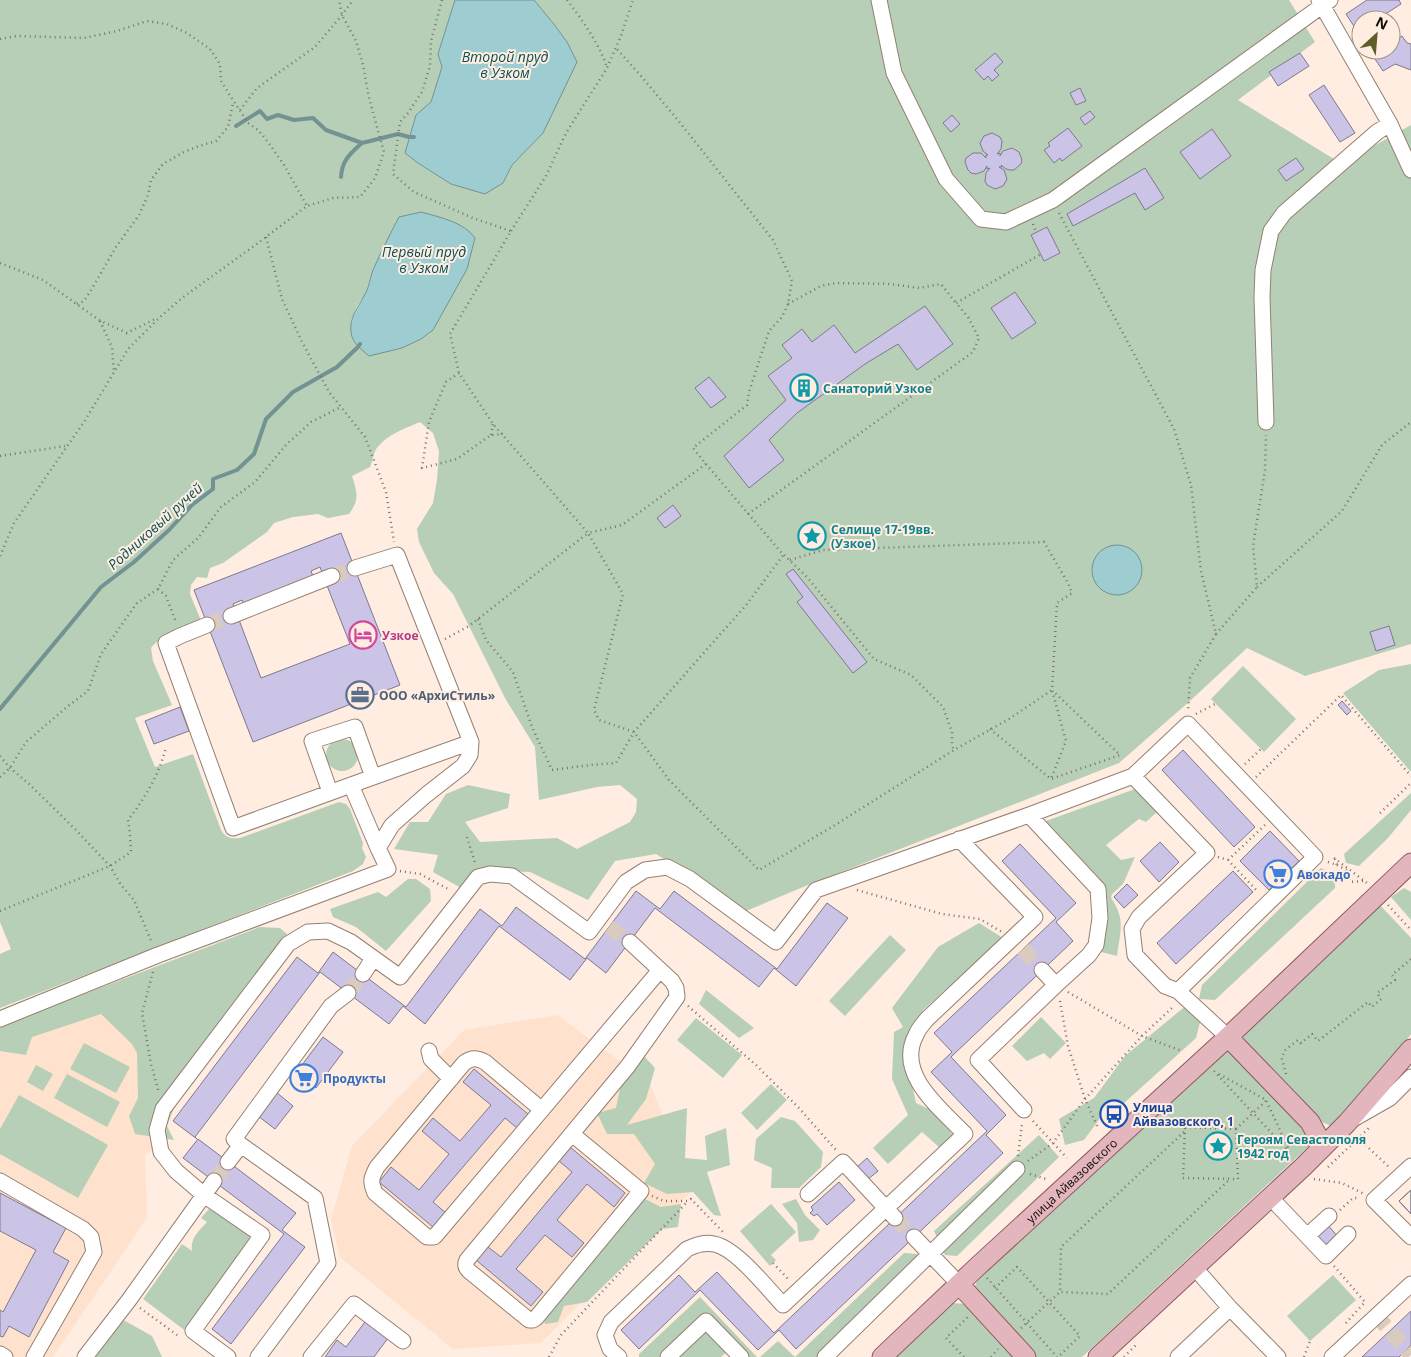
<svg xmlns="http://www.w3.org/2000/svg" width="1411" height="1357" font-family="'Open Sans',sans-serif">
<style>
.built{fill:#ffe2cd}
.green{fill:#b6cfb6;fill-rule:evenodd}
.water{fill:#9dcdd0;stroke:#739293}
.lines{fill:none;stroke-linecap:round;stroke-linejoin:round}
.stream{stroke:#739293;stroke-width:4}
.building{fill:#ccc4e7;stroke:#7e798e;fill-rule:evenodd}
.minor-tunnel{stroke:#dacbbf;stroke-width:15;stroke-dasharray:15 8;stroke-linecap:butt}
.minor-casing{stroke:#948072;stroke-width:17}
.major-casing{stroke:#8d5960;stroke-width:21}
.path{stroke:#7d726a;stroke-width:2.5;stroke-dasharray:1 4;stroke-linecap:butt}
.minor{stroke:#fff;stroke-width:15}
.major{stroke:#e3b5bd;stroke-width:19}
.labels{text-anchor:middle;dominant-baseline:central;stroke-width:4;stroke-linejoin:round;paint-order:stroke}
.culture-label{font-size:12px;font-weight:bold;fill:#0d838f;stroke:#feede0;text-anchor:start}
.hotel-label{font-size:12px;font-weight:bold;fill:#b23c85;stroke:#feede0;text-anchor:start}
.service-label{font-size:12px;font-weight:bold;fill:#4e5e75;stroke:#feede0;text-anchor:start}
.shop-label{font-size:12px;font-weight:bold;fill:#366cbe;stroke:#feede0;text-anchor:start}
.transit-label{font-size:12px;font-weight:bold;fill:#164399;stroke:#feede0;text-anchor:start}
.street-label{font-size:12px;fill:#100a05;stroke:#feede0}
.water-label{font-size:14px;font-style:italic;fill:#085054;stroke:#feede0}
</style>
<rect width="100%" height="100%" fill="#feede0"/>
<!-- built -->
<path class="built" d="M113,997L138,1020L153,1150L145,1155L147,1218L53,1357H0V1032Z
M557,1015L650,1083L692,1191L541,1343L453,1349L340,1257L331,1219L352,1146L464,1030Z"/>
<!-- green -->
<path class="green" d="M0,0H455L438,54L442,67L431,102L416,115L405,153L418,163L451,184L503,183L512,165L543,133L567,42L553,23L534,0H1289L1315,42L1238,100L1342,164L1411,125V644L1305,676L1247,648L1191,700L1119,763L803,887L746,911L656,854L615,861L588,900L530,872L479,870L461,888L433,872L438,855L394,849L410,822H428L446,794L468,785L510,794L508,808L465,822L480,842L557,838L577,849L630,822L636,812L637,799L620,785L597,787L539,800L535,747L505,698L453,594L434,573L419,542L417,529L433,503L437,480L439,451L433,433L420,422C404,429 385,435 375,451C373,456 372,462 370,467L352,476C357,492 360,499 349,514L328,518L318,514L293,517L274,523L267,532L223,563L210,568L207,578L197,577L191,585L190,594L202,623C187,628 160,635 151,648L153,661L172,705L135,718L155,767L193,754L221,830C226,838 231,839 240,838L339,802L346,804L350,809L363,843L362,848L366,857L363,864L353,871L0,1008V954L11,949L0,922ZM373,270L440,315L433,330L420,339L402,348L369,355L358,347L351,333V320L357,306L365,295Z
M1411,664V772L1343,693L1379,670Z
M1243,666L1296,719L1264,752L1211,699Z
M326 755a16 16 0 1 1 32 0a16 16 0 1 1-32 0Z
M1138,788L1159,810L1146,822L1139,819L1106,845L1121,860L1135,857L1123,884L1112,894L1111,898C1126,919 1120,932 1117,956L1097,951L1104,891L1100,879L1046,821Z
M1411,793V810L1388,838L1359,866L1346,863L1344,854Z
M1321,868L1335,877V888L1215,1000L1199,999L1202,985Z
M408,879H416L430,889L431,901L386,951L356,927L333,917L330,909L378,892L386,897Z
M1404,888L1411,892V920L1391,897Z
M1379,904L1411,938V1034L1372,1084L1331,1126L1320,1121L1243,1041L1245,1031Z
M979,923L1003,938L923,1010L911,1032L905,1053L916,1103L940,1114L953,1136L939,1147L922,1132L888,1164L873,1148L908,1115L892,1079L894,1032L903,1027L892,1008L938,947Z
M260,927L280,928L287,934L190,1066L167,1126L174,1140L135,1134L129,1116L138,1098L137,1053L132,1044L101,1014L32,1037L26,1055L0,1051V1026Z
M890,935L906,950L845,1016L829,1001Z
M706,990L754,1028L739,1038L699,1004Z
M1188,1004L1201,1018L1196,1038L1123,1104L1116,1102L1106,1110L1084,1140L1065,1145L1059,1119L1094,1098L1125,1056Z
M1041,1017L1066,1043L1050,1059L1044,1053L1027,1061L1012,1046Z
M696,1018L742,1055L723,1078L677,1040Z
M84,1043L130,1067L116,1093L70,1069Z
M1226,1049L1234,1053L1307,1128L1311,1144L1082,1357H1035L974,1288L979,1277Z
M642,1054L655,1068L646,1099L627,1125L687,1108L685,1158L707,1160L705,1136L726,1128L730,1165L707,1172L721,1216L714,1215L693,1192L667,1194L644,1183L655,1164L634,1134H607L597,1113L616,1108L622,1079Z
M36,1065L53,1074L43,1091L27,1082Z
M67,1074L120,1102L107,1127L54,1098Z
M771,1084L787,1100L757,1130L741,1113Z
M19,1095L108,1145L78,1198L0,1154V1129Z
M781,1117L795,1121L823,1152L821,1167L799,1188H771L772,1168L754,1160L756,1139Z
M1039,1135L1059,1157L957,1256L945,1255L934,1231Z
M645,1199L661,1207L681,1204L678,1227L662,1229L587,1302L564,1306L558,1322L545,1324L543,1315Z
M796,1199L805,1215L820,1230L813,1240L799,1242L797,1223L782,1204Z
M771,1204L796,1232L771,1255L776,1260L770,1266L740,1231Z
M209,1209L224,1210L258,1236L187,1332L143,1299L182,1244L192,1251C190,1238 199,1231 207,1222L201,1218Z
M904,1253L918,1254V1276L830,1357H760L778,1341L795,1357Z
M1333,1275L1356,1300L1310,1341L1287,1316Z
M700,1297L757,1357H735L731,1348L721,1357H639V1354Z
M951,1303L967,1304L1015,1357H894Z
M118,1317L152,1336L162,1357H88Z"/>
<!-- water -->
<path class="water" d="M455,0H534L553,23L567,42L577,62L543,133L512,165L503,183L485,194L451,184L418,163L405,153L416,115L431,102L442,67L438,54Z
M421,212C439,217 464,222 475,238L467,269L433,330L421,339L402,348L369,356C361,349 352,343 351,332C349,317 358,308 364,296C369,288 370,278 373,270C381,252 390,234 399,217Z
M1092 570a25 25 0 1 1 50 0a25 25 0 1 1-50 0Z"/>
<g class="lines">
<!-- stream -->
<path class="stream" d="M236,126L260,111L267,119L278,115L294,120L313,118L326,130L362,143L398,134L409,137H414
M341,177C342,160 350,154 362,143
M0,709L101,587L134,562L169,530L192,505L213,489V479L237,470L254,454L266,419L293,392L337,367L358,347L360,344"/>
</g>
<!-- building -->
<path class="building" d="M1367,0H1399L1401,4L1376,20H1361V37L1346,14Z
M1402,36L1407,43L1411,44V70L1395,64L1383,71L1369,50H1391V43Z
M995,53L1003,62L994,70L999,75L992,81L988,76L984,80L975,70Z
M1300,53L1309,66L1278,86L1269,72Z
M1324,85L1355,133L1340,142L1309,95Z
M1080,88L1086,101L1076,105L1070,93Z
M1090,111L1095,117L1085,125L1080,118Z
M952,115L960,124L951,132L943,123Z
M1068,128L1082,146L1062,161L1060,158L1054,163L1044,150L1050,146L1048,143Z
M1212,129L1231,156L1200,179L1180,152Z
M992,133L1000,137L1002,141L1001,149L997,154L1000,153V156L1003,151L1012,148L1019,152L1022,160L1021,164L1014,170H1010L1006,169L1001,165L1002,167H999L1004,170L1007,179L1003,186L995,189L987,185L985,181L986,173L990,168L987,169V166L984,171L976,174L971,173L968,170L965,162L966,158L973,153H981L986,158V155H988L983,151L980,143L984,136Z
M1296,158L1304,169L1286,181L1278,170Z
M1145,168L1164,198L1145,210L1135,193L1073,226L1067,214Z
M1047,227L1060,253L1044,261L1031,235Z
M1015,292L1036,323L1012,339L991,308Z
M925,306L953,344L917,370L898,344L865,364L797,413L769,440L784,460L749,488L724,456L786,400L768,376L792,358L782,345L802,329L812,342L834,325L855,353Z
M709,377L726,397L711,408L695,388Z
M673,505L681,516L665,528L657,518Z
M341,533L400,685L253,742L194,590ZM320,567L322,572L329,569L334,580L326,583L350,644L261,678L233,604L242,600L245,606L314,579L311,571Z
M793,569L867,662L853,673L797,602L803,597L786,574Z
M1389,626L1395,645L1376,651L1370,632Z
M1342,701L1351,711L1347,715L1338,705Z
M180,707L189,731L154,744L145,721Z
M1183,750L1255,827L1234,847L1162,770Z
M1270,831L1299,861L1269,890L1240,861Z
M1160,842L1179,862L1159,882L1140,861Z
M1020,844L1076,903L1056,922L1073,941L951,1057L1006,1115L986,1135L1003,1153L796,1349L779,1330L758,1350L700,1290L639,1349L621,1330L679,1275L695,1292L717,1272L774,1333L987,1131L931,1072L952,1052L934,1033L1056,918L1002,861Z
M1233,871L1253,892L1176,964L1157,943Z
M1127,884L1138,895L1124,908L1114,897Z
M636,891L660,909L674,891L777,969L827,903L848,918L796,986L774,968L759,987L655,908L606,973L587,958L570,980L499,926L425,1024L403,1006L389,1024L320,972L195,1137L197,1139L173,1121L297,957L318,973L333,952L406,1007L480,909L502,926L516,907L585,959Z
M323,1037L343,1052L316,1088L296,1073Z
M474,1069L528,1114L517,1128L505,1118L433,1202L446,1213L433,1227L379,1182L391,1167L419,1190L449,1154L422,1131L433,1118L460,1141L491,1105L463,1082Z
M276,1092L293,1106L275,1129L258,1116Z
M198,1139L296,1213L282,1230L305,1247L231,1344L212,1329L284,1234L183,1158Z
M570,1147L625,1193L614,1207L587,1184L557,1220L584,1243L572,1257L545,1235L516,1269L543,1292L531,1306L476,1260L488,1247L501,1257L572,1172L559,1161Z
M867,1158L878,1171L867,1180L856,1168Z
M839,1182L855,1200L827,1225L817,1214L814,1216L810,1213L813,1210L811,1207Z
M1411,1190V1214L1399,1201Z
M1411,1190V1214L1399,1201Z
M0,1193L66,1228L53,1252L69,1261L29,1337L9,1326L3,1337L0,1336V1310L3,1312L36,1250L0,1231Z
M1326,1223L1339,1238L1326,1250L1312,1236Z
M1411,1311V1345L1399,1357H1362Z
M365,1322L388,1338L374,1357H325L337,1340L346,1347Z"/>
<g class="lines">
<!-- minor-tunnel -->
<path class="minor-tunnel" d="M332,576L355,568
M207,625L231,616
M609,927L630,942
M1023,949L1042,970
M348,993L363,974
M214,1181L228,1162
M895,1218L914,1237
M1376,1315L1411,1355"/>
<!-- minor casing -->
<g class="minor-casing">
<path id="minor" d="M879,0L894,73L946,179L981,219L1006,222L1053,200L1330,0
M1319,0L1390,124L1411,170
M1266,422L1262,297L1263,270L1271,231L1284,213L1377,132L1390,124
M231,616L332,576
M207,625L180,636L166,643L233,828L351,785L378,848
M351,785L471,742
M330,792L312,741L355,727L373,777
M1042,970L1056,985
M363,974L373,959
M1178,991L1315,857L1188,724L1133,776L1207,853L1139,917L1132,929L1135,955L1165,986L1178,991L1228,1037
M0,1019L158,955L388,869L378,848L392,825L426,795L463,766L470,755L471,742L397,555L355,568
M429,1051L431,1059L451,1079
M542,1110L485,1062C477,1058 472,1057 464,1063L377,1167C371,1178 370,1181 375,1193L427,1237H434L436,1235L660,970
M1024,1110L978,1060L1056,985L1089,955L1096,945L1100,918L1098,889L1029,815
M1355,1118L1390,1098L1411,1077
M572,1134L641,1191L536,1318L533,1320H529L469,1271C465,1267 465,1264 467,1260L628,1066L677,997L676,988L672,981L630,942
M241,1145L315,1198L328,1263L258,1357
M228,1162L241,1145L234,1139L331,1006L348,993
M1411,1166L1374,1200L1411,1237
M0,1181L83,1229L91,1237L94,1252L34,1357
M808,1194L843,1162L895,1218
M1270,1197L1326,1256L1348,1234
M1307,1236L1329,1216
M914,1237L959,1284
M1194,1267L1230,1308L1278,1357
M0,1354L5,1357
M85,1357L129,1300L214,1181
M228,1357L193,1331L262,1235L204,1195L176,1171L161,1152L157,1130L163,1109L288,944L308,932L328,931L351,942L400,977L478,877L490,874L512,876L589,932L626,882L645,870L667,867L690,879L776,942L816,890L1029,815L1133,776
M311,1357L354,1304L403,1341
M619,1357L610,1349L605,1335L611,1322L687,1249C696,1245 704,1242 714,1244C736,1248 767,1288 783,1305L965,1134C941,1109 895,1074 916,1035C918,1029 923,1024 927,1019L1035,917L959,839
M668,1357L706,1321L741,1357
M825,1357L1017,1169
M1178,1357L1230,1308
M1332,1357L1411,1284"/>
</g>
<!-- major casing -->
<g class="major-casing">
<g id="major">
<path d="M1228,1037L1310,1122L1317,1135L1320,1150"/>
<path d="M959,1284L1026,1357"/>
<path id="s1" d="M882,1357L977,1267L1228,1037L1411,863"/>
<path d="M1098,1357L1303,1167L1347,1123L1411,1049"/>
</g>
</g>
<!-- path -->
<path class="path" d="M442,0L431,41L430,66L422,92L408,113L400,122L393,174L414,192L473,218L511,231L450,334L459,373L493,424L588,533L622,525L706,464L693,448L747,405L749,392L769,331L782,317L788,304L792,281L773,240L677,119L641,76L616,48
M567,0C583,21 598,42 607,67
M0,39L16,36L84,38L117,31L147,21L167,24L187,33L210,49L220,64L221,81L229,94L248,123L258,130L265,138L284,165L307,206
M240,110L257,88L315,47L342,15L353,0
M1059,213L1174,429L1191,485L1201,571L1216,634L1190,678L1188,712
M1033,224L1036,232
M511,231L546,176L566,133L607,68L621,36L633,0
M266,237L282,299L302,342L329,392L365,437L386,492L394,542
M0,263L43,280L99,320L127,333L155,319
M77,304L84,301L90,292L116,247L139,215L148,195L151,180L163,164L184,152L199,146L216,141L228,127L233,103
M788,304L821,286L836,283L891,284L919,288L941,284L956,303
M100,321L112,347L114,373
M459,373L446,382L429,422L422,468L457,459L491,435L503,434
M491,435L493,424
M0,456L65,446
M706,464L780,551L807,577L874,659L911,675L943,707L952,732V745L954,750
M748,514L973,352L979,338L968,317L956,303L1041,254
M0,556L14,523L84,422L128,349L159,318L182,298L254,246L307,206L333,198L360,197L375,178L384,152L369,98L363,65L356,41L342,15L339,0
M790,560L823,550L1044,542L1068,583L1072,593L1057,603L1052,690L1066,741L1051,779
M1257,587L1342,511L1382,445L1411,422
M158,589L166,596L176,622
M478,619L486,640L513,672L532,727L552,770L590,765L616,763L634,732L747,604L784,554
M1216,634L1257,587L1253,546L1265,470L1266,435
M445,639L469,626L478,619L588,533L623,594L594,710L599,720L634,732L669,780L759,870L835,825L954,750L1009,719L1052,690
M1196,714L1215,704
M990,729L1051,779L1120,755L1053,691
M0,756L10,768L28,783L74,828L110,866L121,885L134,900L152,943
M1245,764L1261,749
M0,777L10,768L26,742L67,707L88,691L101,654L137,603L158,589L173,560L198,538L221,507L255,482L286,445L311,422L341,407
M1256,777L1341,695L1411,776
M1380,813L1411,783
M467,837L475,863
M1218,857L1228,860L1258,892
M1334,858L1367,883
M1228,860L1265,825
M1328,862L1337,865L1335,859
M1337,865L1346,870L1350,882L1363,881
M400,871L420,874L450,890
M857,890L942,914L980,919L1002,932
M1388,905L1411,930
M0,911L110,866L131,852L130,834L128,820C145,798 159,775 166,747
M153,972L142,1013L151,1064L159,1093
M1068,992L1142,1036L1182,1051
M1060,1001L1068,1046L1085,1099L1098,1128
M688,1006L756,1065L798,1107L836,1150
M1214,1071L1292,1155
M1219,1074L1266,1100L1289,1150
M1286,1074L1282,1059L1284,1051L1298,1040L1301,1043L1312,1034L1318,1041L1368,1002L1372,1007L1381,999L1377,993L1395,980L1392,975L1411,959
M1033,1121L1067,1158
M1185,1127L1236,1129L1238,1179L1183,1178Z
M1236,1129L1268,1099
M1184,1132L1061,1247L1060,1292L1108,1294L1230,1179
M1358,1138L1390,1168
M1018,1156L1022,1124
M1028,1161L1053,1143L1085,1099L1142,1036L1174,1006
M1328,1167L1371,1126
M1030,1174L1046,1179
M1314,1179L1342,1183L1364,1194
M652,1196L664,1201H688L691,1199L723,1232
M1340,1210L1353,1198H1360
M773,1263L789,1280
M1334,1266L1365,1302L1345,1324
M987,1278L1057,1357
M995,1288L1017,1267L1080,1336L1058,1357
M140,1308L180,1337
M1021,1328L1060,1292
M549,1357L561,1335L688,1201
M964,1357L946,1338L968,1317
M991,1357L998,1349
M1124,1357L1137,1344
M1304,1357L1310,1341"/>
<!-- minor -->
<use href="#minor" class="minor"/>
<!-- major -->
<use href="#major" class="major"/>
</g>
<!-- icons -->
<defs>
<g id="building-ring" transform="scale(1.4375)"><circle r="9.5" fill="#feede0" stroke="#0f9aa8" stroke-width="1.5"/><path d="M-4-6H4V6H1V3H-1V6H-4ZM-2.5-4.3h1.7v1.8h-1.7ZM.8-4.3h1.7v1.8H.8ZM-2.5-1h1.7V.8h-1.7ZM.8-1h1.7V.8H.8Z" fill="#0f9aa8"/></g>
<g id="sight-ring" transform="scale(1.4375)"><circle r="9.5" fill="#feede0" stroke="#0f9aa8" stroke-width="1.5"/><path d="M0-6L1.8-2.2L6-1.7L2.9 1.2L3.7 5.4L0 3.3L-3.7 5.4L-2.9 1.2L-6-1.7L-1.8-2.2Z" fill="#0f9aa8"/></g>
<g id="hotel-ring" transform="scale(1.4375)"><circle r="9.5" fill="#feede0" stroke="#d1479c" stroke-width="1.5"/><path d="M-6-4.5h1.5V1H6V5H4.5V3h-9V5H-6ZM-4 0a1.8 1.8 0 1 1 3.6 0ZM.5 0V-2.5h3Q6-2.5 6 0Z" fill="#d1479c"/></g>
<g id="office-ring" transform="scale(1.4375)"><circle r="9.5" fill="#feede0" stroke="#5c6f8a" stroke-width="1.5"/><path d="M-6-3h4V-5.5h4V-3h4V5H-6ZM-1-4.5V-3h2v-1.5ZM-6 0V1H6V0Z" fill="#5c6f8a"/></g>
<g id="supermarket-ring" transform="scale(1.4375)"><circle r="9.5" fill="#feede0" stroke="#3f7fe0" stroke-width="1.5"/><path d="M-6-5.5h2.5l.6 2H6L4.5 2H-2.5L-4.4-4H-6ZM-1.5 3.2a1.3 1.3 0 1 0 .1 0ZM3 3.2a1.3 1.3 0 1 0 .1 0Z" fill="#3f7fe0"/></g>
<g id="bus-ring" transform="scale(1.4375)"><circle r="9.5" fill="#feede0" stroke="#1a4fb4" stroke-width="1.5"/><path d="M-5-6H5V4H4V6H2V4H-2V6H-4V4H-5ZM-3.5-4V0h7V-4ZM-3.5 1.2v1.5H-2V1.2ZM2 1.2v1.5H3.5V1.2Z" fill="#1a4fb4"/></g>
</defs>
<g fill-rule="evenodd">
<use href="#building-ring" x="804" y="388"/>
<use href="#sight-ring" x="812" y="536"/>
<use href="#hotel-ring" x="363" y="635"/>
<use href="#office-ring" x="360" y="695"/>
<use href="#supermarket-ring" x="1278" y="874"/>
<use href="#supermarket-ring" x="304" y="1078"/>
<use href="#bus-ring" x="1114" y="1114"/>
<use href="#sight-ring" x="1218" y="1146"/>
</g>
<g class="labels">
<!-- culture labels -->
<g class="culture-label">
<text x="823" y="388">Санаторий Узкое</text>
<text x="831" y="529">Селище 17-19вв.<tspan x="831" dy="14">(Узкое)</tspan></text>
<text x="1237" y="1139">Героям Севастополя<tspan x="1237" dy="14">1942 год</tspan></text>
</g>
<!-- hotel labels -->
<g class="hotel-label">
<text x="382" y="635">Узкое</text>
</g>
<!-- service labels -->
<g class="service-label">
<text x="379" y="695">ООО «АрхиСтиль»</text>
</g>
<!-- shop labels -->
<g class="shop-label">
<text x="1297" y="874">Авокадо</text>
<text x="323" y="1078">Продукты</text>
</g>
<!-- transit labels -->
<g class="transit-label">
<text x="1133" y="1107">Улица<tspan x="1133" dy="14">Айвазовского, 1</tspan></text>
</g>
<!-- street labels -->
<g class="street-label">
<text stroke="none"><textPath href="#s1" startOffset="259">улица Айвазовского</textPath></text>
</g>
<!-- water labels -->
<g class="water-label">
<text x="505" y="56">Второй пруд<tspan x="505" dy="16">в Узком</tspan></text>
<text x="424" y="251">Первый пруд<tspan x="424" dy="16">в Узком</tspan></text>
<text transform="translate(155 526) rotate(-42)">Родниковый ручей</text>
</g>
</g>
<!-- north arrow -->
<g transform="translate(1376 35) rotate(26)"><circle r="24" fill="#feede0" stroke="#9f9288"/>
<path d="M0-4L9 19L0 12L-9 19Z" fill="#615d2a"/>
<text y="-8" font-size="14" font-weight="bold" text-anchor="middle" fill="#100a05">N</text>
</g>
</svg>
